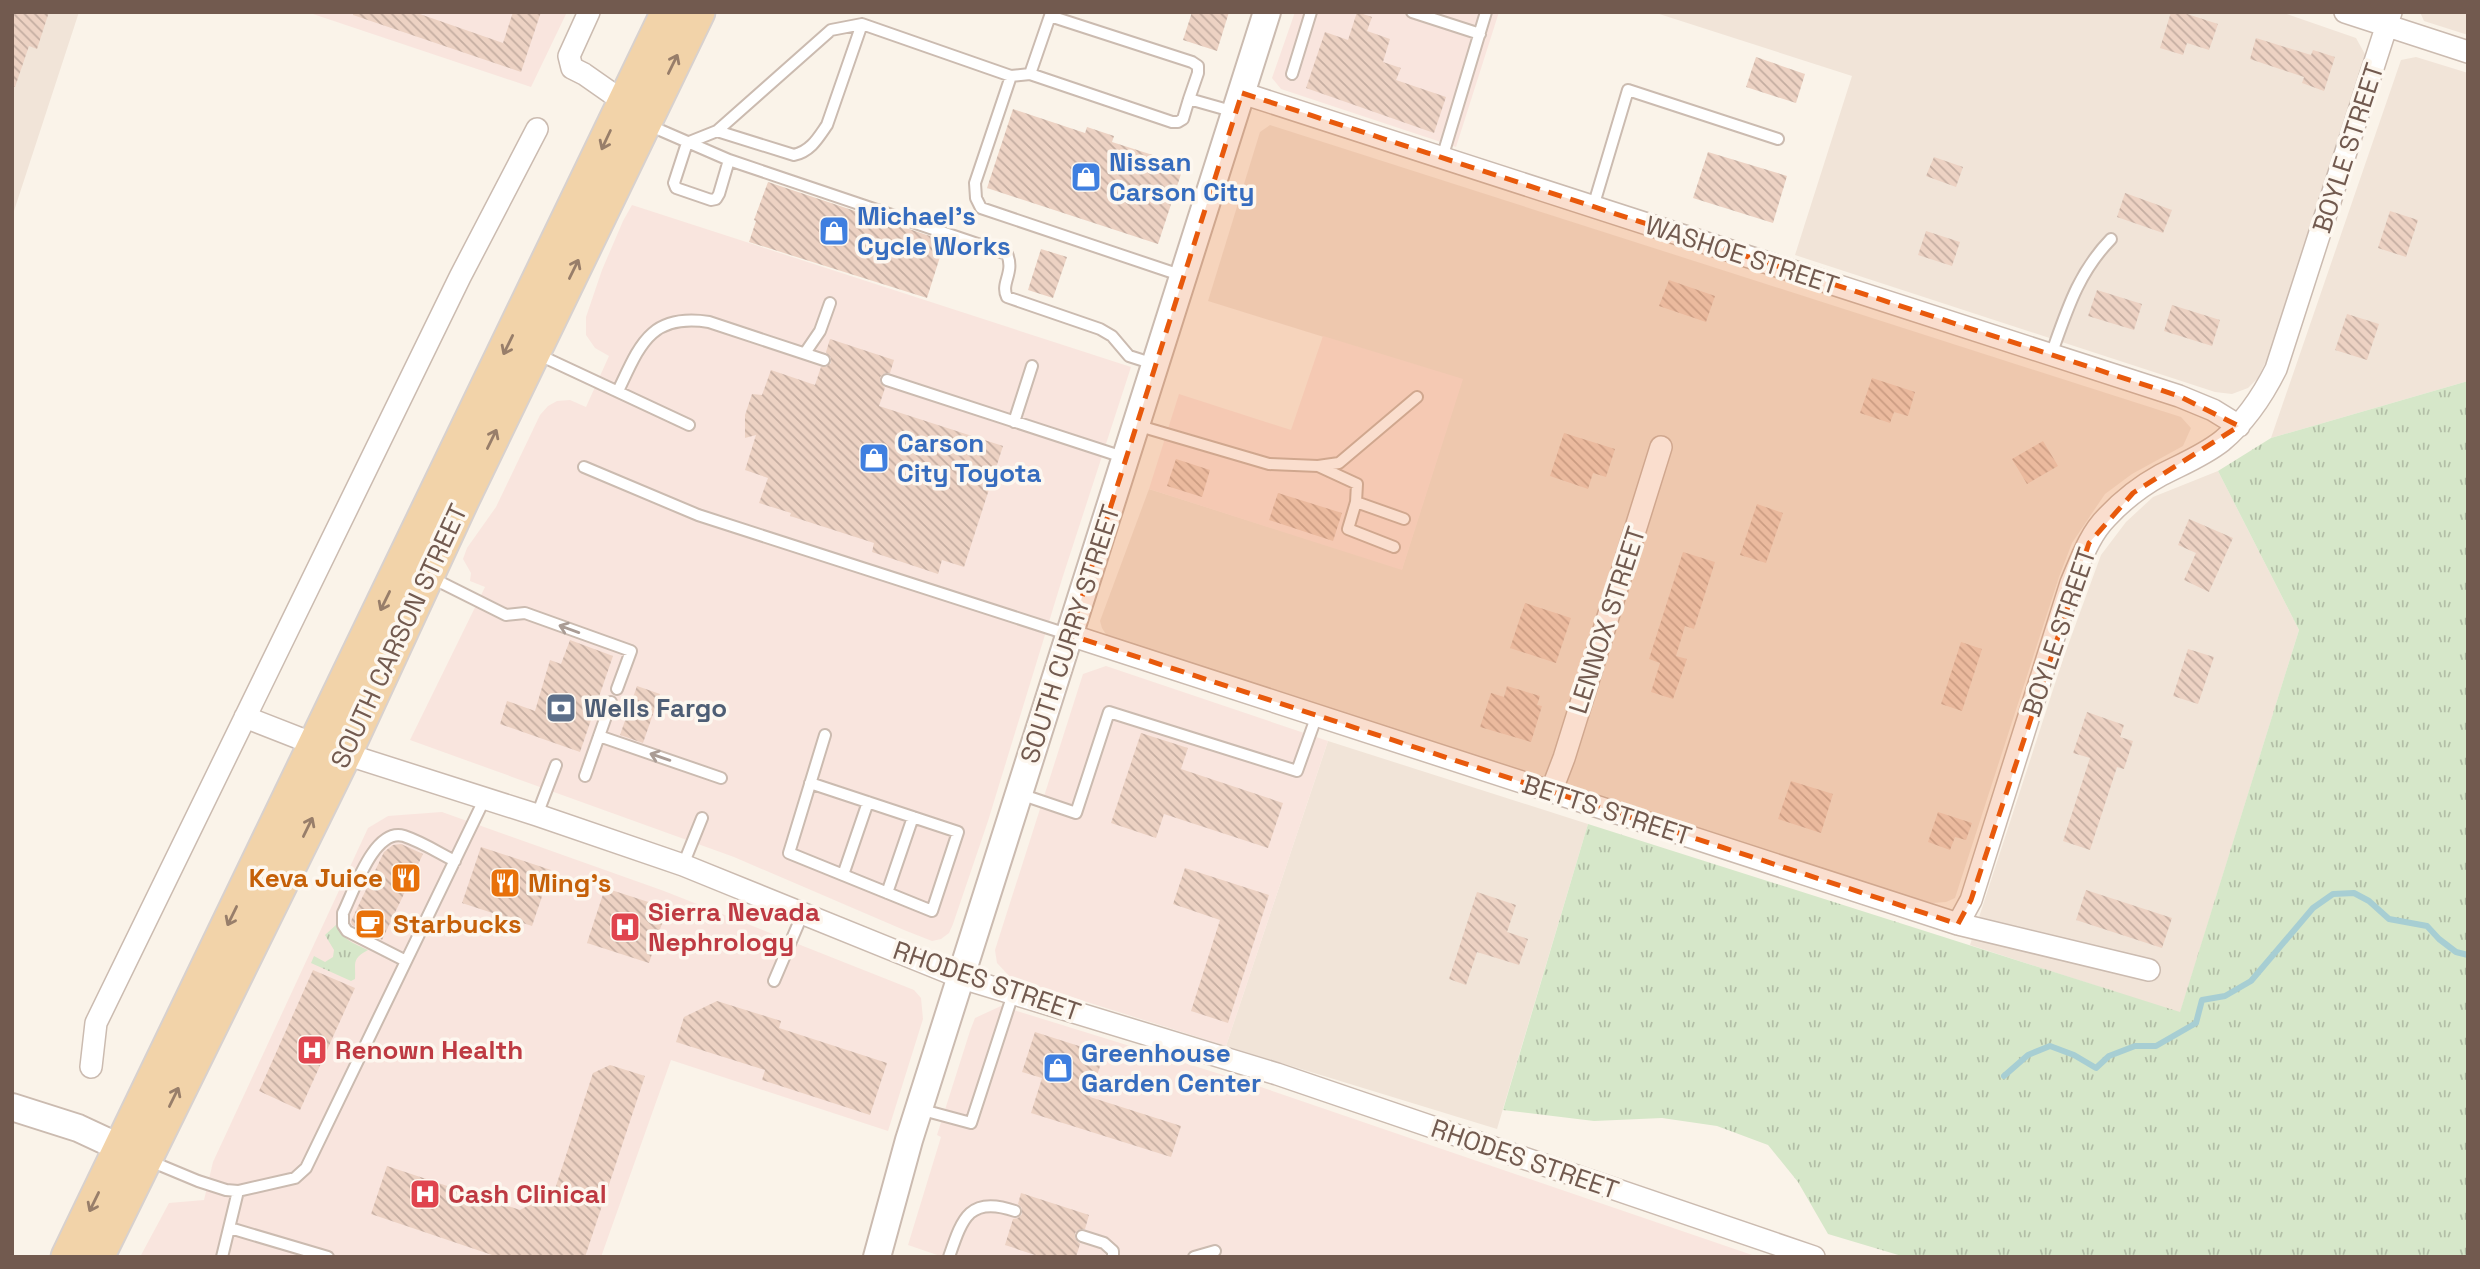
<svg xmlns="http://www.w3.org/2000/svg" width="2480" height="1269" font-family="'Space Grotesk',sans-serif">
<style>
.residential{fill:#f1e4d8}
.commercial{fill:#f9e5de}
.grass{fill:url(#grass-tufts)}
.lines{fill:none;stroke-linecap:round;stroke-linejoin:round}
.stream{stroke:#a7ced3;stroke-width:6}
.building{fill:url(#building-back-hatch)}
.service-casing{stroke:#cbbbb0;stroke-width:14}
.minor-casing{stroke:#cbbbb0;stroke-width:24}
.tertiary-casing{stroke:#cbbbb0;stroke-width:30}
.primary-casing{stroke:#d8d1ce;stroke-width:37}
.service{stroke:#fff;stroke-width:10}
.minor{stroke:#fff;stroke-width:21}
.tertiary{stroke:#fff;stroke-width:26}
.primary{stroke:#f2d3a9;stroke-width:33}
.oneway{stroke:#987e6a}
.oneway2{stroke:#aa9c95}
.marked{fill:#e8590c;fill-opacity:0.2;stroke:#e8590c;stroke-width:5;stroke-dasharray:14 9;stroke-linejoin:round}
.labels{text-anchor:middle;dominant-baseline:central;stroke-width:7;stroke-linejoin:round;paint-order:stroke}
.street-label{font-size:26px;fill:#725a4f;stroke:#fdf7ef}
.shop-label{font-size:26px;font-weight:bold;fill:#366cbe;stroke:#fdf7ef;text-anchor:start}
.service-label{font-size:26px;font-weight:bold;fill:#4e5e75;stroke:#fdf7ef;text-anchor:start}
.food-label{font-size:26px;font-weight:bold;fill:#c56008;stroke:#fdf7ef;text-anchor:start}
.health-label{font-size:26px;font-weight:bold;fill:#be3a42;stroke:#fdf7ef;text-anchor:start}
</style>
<defs>
<pattern id="grass-tufts" width="24" height="20" patternUnits="userSpaceOnUse" patternTransform="scale(1.75)"><rect width="24" height="20" fill="#d6e7c9"/><path d="M3 7l-1-3M5 7V3M7 7l1-3M15 17l-1-3M17 17v-4M19 17l1-3" fill="none" stroke="#b2bea6"/></pattern>
<pattern id="building-back-hatch" width="6" height="6" patternUnits="userSpaceOnUse" patternTransform="scale(1.75)"><rect width="6" height="6" fill="#edd2c3"/><path d="M-1 5l2 2M0 0l6 6M5-1l2 2" fill="none" stroke="#c4ada1"/></pattern>
</defs>
<rect width="100%" height="100%" fill="#faf3e9"/>
<!-- residential -->
<path class="residential" d="M12,12H79L12,217Z
M1653,12H2281L2356,38L2366,56L2268,357L2258,378L2248,388L2232,394L2215,392L1795,255L1852,76Z
M2420,12H2468V35L2424,21Z
M2416,57L2468,73V381L2271,438L2401,60Z
M1270,125L2181,417L2191,428L2183,446L2132,474L2105,494L2072,543L2059,577L1955,898L1946,902L1932,903L1898,893L1107,636L1102,628L1100,621L1149,489L1402,569L1462,380L1208,301L1260,132Z
M2218,471L2299,630L2180,1013L1970,945L2063,659L2101,555L2126,522L2153,497Z
M1328,741L1588,824L1497,1129L1226,1046Z"/>
<!-- commercial -->
<path class="commercial" d="M307,12H567L531,87Z
M1295,12H1499L1456,147L1281,89L1272,78Z
M632,205L1131,367L1063,576L988,821L953,924L949,933L941,939L932,941L904,930L734,857L410,740L485,587L470,581L471,573L463,559L467,548L496,507L540,415L548,406L557,401L570,400L586,407L609,356L595,348L586,335V317L602,270L623,221Z
M1323,336L1463,379L1402,570L1149,489L1179,394L1291,430Z
M1106,666L1328,741L1226,1046L1011,978L997,963L995,950L1083,674Z
M442,812L664,891L914,990L921,998L923,1019L888,1131L671,1060L601,1257H140L169,1203L204,1200L213,1162L368,828L388,816Z
M1001,1006L1249,1083L1758,1257H943L908,1245L941,1137L937,1135L970,1031L975,1018Z"/>
<!-- grass -->
<path class="grass" d="M2468,381V1257H1905L1828,1234L1798,1182L1768,1145L1717,1126L1662,1118L1594,1121L1503,1110L1588,824L2180,1012L2299,630L2218,471L2271,438Z
M337,924C343,940 353,943 368,950C351,959 356,963 355,979L351,981L311,963L314,956L325,962L333,957L334,950L325,935Z"/>
<g class="lines">
<!-- stream -->
<path class="stream" d="M2004,1076L2028,1055L2050,1046L2074,1055L2096,1068L2109,1056L2135,1046H2156L2196,1023L2202,1000L2225,996L2251,981L2313,908L2333,894L2354,893L2369,901L2389,919L2427,926L2439,939L2456,952L2468,955"/>
</g>
<!-- building -->
<path class="building" d="M12,12H49L37,49L29,46L15,87H12Z
M353,12H414L503,43L513,12H541L521,72L353,15Z
M1192,12H1229L1217,51L1183,40Z
M1357,12L1372,17L1367,31L1390,39L1383,62L1401,68L1396,80L1446,97L1434,133L1306,88L1325,32L1348,40Z
M2171,12H2181L2218,24L2209,50L2187,43L2183,55L2160,48Z
M2256,38L2311,55L2313,50L2335,57L2324,91L2302,83L2304,77L2250,59Z
M1756,57L1805,74L1796,103L1746,87Z
M1013,109L1085,133L1087,127L1114,136L1112,142L1184,165L1158,244L987,188Z
M1708,152L1787,176L1773,223L1693,198Z
M1934,157L1963,167L1956,187L1926,176Z
M768,182L945,241L927,298L749,242L756,221L754,220Z
M2125,193L2172,210L2163,233L2117,217Z
M2390,211L2418,220L2406,257L2378,248Z
M1926,231L1960,242L1952,266L1918,255Z
M1041,249L1067,257L1053,298L1028,290Z
M1669,280L1715,296L1706,322L1659,306Z
M2097,290L2142,304L2134,330L2088,316Z
M2172,305L2220,320L2212,346L2164,331Z
M2347,314L2379,324L2367,360L2335,350Z
M830,339L894,360L890,373H885L880,377V382L885,388L879,406L1003,446L964,567L942,560L938,574L872,552L874,543L790,516L791,513L759,503L768,478L745,470L756,435L745,438V415L752,394L762,395L771,370L815,385L821,367H826L831,363V358L826,352Z
M1872,378L1915,392L1908,416L1894,412L1890,423L1860,413Z
M1564,433L1615,449L1606,477L1593,473L1588,489L1550,476Z
M2043,441L2058,466L2027,484L2012,459Z
M1176,459L1210,470L1202,497L1167,486Z
M1278,493L1342,513L1333,541L1269,520Z
M1757,504L1783,513L1766,563L1740,555Z
M2189,519L2233,538L2209,592L2184,580L2196,553L2178,545Z
M1683,552L1715,562L1694,629L1685,626L1676,656L1687,659L1673,699L1651,692L1660,663L1649,659Z
M1525,603L1571,618L1556,663L1510,648Z
M570,640L613,656L580,752L500,724L507,701L535,711L550,660L561,664Z
M1961,642L1982,649L1962,711L1941,704Z
M2188,649L2214,657L2198,704L2173,696Z
M637,686L660,694L643,743L620,735Z
M1507,686L1540,696L1537,705L1542,706L1531,742L1480,727L1491,693L1504,697Z
M2087,712L2124,725L2120,737L2133,741L2124,769L2117,767L2090,850L2063,841L2090,758L2073,753Z
M1141,733L1188,748L1181,769L1283,803L1268,848L1164,814L1156,838L1111,823Z
M1791,781L1833,794L1821,833L1778,819Z
M1938,812L1972,823L1966,840L1955,837L1950,850L1928,842Z
M401,844L423,854L382,940L352,925L351,921L384,852L393,845Z
M481,847L551,870L532,926L462,903Z
M1185,868L1269,895L1228,1023L1191,1011L1220,920L1173,904Z
M605,888L667,908L649,963L587,943Z
M2086,890L2172,918L2162,948L2076,920Z
M1477,892L1516,905L1507,932L1528,939L1519,965L1477,952L1466,985L1449,979Z
M313,970L355,988L300,1110L259,1091Z
M717,1001L781,1021L779,1028L887,1063L870,1115L762,1080L765,1070L676,1042L684,1017Z
M1035,1032L1104,1054L1090,1097L1181,1126L1171,1157L1031,1113L1042,1078L1022,1072Z
M610,1065L645,1076L585,1257H498L371,1214L387,1166L520,1210L554,1192L593,1073Z
M1021,1193L1089,1215L1085,1229H1080L1075,1233V1238L1080,1244L1076,1257H1041L1005,1245L1013,1219L1018,1218L1022,1214V1208L1018,1204Z"/>
<g class="lines">
<!-- service casing -->
<g class="service-casing">
<path id="service" d="M1412,12L1480,34
M862,24L827,125C818,138 811,151 794,155L717,131L831,30L862,24L1011,76L1030,74
M1292,74L1311,12
M1011,76L975,183L976,198L981,208L1183,276
M1189,99L1183,119L1178,122H1172L1030,74L1050,16L1192,62L1198,66V73L1189,99L1235,112
M646,124L729,160L719,194L716,199L711,200L676,188L674,183L687,143L717,131
M1442,158L1486,12
M729,160L1007,254C1015,273 1000,283 1007,297L1100,329L1112,336L1129,356L1154,364
M1593,207L1628,90L1778,139
M805,353L820,331L830,303
M537,354L689,425
M2051,355C2067,310 2078,273 2111,239
M887,380L1126,458
M618,391C640,345 650,313 709,322L824,360
M1014,422L1032,366
M1136,425L1269,464L1318,466L1339,463L1417,397
M1318,466L1357,484L1356,502L1404,519
M584,467L698,515L1070,635
M1356,502L1348,529L1394,547
M430,577L506,615L525,613L631,651L617,689
M599,736L721,778
M585,776L611,702
M810,783L958,832L932,911L789,853L825,735
M1020,794L1076,813L1109,712L1297,771L1317,715
M537,815L556,765
M683,865L702,818
M843,875L868,802
M887,893L913,817
M406,961L347,931L343,925V913C354,891 374,827 404,836C422,842 439,853 455,861
M774,981L803,913
M919,1109L971,1123L1013,994
M150,1161L198,1181L226,1190L238,1191L295,1178L306,1168L485,798
M230,1228L328,1257
M1082,1236L1104,1243L1113,1251V1257
M222,1257L238,1191
M949,1257C962,1219 969,1195 1015,1211
M1194,1257L1215,1251"/>
</g>
<!-- minor casing -->
<g class="minor-casing">
<path id="minor" d="M589,12L569,56L572,68L584,74L624,102
M2345,12L2468,52
M1242,93L2179,396L2213,410L2239,426
M1070,635L1958,924L2149,970
M245,717L314,744L537,815L683,865L962,978L1277,1074L1814,1257
M1551,792L1564,758L1661,447
M1958,924L1971,900L2071,583C2081,560 2089,535 2107,517C2122,501 2141,486 2161,475C2182,464 2203,456 2222,441C2246,421 2262,397 2276,369L2391,12
M91,1067L96,1023L460,277L537,129"/>
</g>
<!-- tertiary casing -->
<g class="tertiary-casing">
<path id="tertiary" d="M12,1107L78,1128L136,1155
M877,1257L909,1140L1267,12"/>
</g>
<!-- primary casing -->
<g class="primary-casing">
<path id="primary" d="M68,1257L668,12
M97,1257L345,753L462,500L698,12"/>
</g>
<!-- service -->
<use href="#service" class="service"/>
<!-- minor -->
<use href="#minor" class="minor"/>
<!-- tertiary -->
<use href="#tertiary" class="tertiary"/>
<!-- primary -->
<use href="#primary" class="primary"/>
</g>
<!-- one-way arrows -->
<defs><path id="oneway-shaft" d="M-6 0H5M1.5-3L5.5 0L1.5 3" fill="none" stroke-width="1.6" stroke-linecap="round" stroke-linejoin="round" transform="scale(1.75)"/></defs>
<g class="oneway">
<use href="#oneway-shaft" transform="translate(673 64) rotate(-64)"/>
<use href="#oneway-shaft" transform="translate(606 140) rotate(115)"/>
<use href="#oneway-shaft" transform="translate(574 269) rotate(-64)"/>
<use href="#oneway-shaft" transform="translate(508 345) rotate(116)"/>
<use href="#oneway-shaft" transform="translate(492 439) rotate(-64)"/>
<use href="#oneway-shaft" transform="translate(385 601) rotate(116)"/>
<use href="#oneway-shaft" transform="translate(308 827) rotate(-64)"/>
<use href="#oneway-shaft" transform="translate(232 916) rotate(116)"/>
<use href="#oneway-shaft" transform="translate(174 1097) rotate(-64)"/>
<use href="#oneway-shaft" transform="translate(94 1202) rotate(116)"/>
</g>
<g class="oneway2">
<use href="#oneway-shaft" transform="translate(569 629) rotate(-160)"/>
<use href="#oneway-shaft" transform="translate(660 757) rotate(-161)"/>
</g>
<!-- marked area -->
<path class="marked" d="M1242,93L2179,396L2239,426L2133,493L2089,543L1971,900L1958,924L1070,635Z"/>
<!-- icons -->
<defs>
<g id="shop-square" transform="scale(1.575)"><rect x="-9" y="-9" width="18" height="18" rx="4" fill="#3f7fe0" stroke="#fdf7ef"/><path d="M-5-2.5h2.3a2.7 3.5 0 0 1 5.4 0H5L5.5 6h-11ZM-1.5-2.5h3a1.5 2.3 0 0 0-3 0Z" fill="#fff"/></g>
<g id="bank-square" transform="scale(1.575)"><rect x="-9" y="-9" width="18" height="18" rx="4" fill="#5c6f8a" stroke="#fdf7ef"/><path d="M-6-4H6V4H-6ZM0-2.3a2.3 2.3 0 1 0 0 4.6a2.3 2.3 0 1 0 0-4.6Z" fill="#fff"/></g>
<g id="restaurant-square" transform="scale(1.575)"><rect x="-9" y="-9" width="18" height="18" rx="4" fill="#e8710a" stroke="#fdf7ef"/><path d="M-5-6h1v4h1v-4h1v4h1v-4h1v5L-1.5 .5V6h-2V.5L-5-1ZM5-6V6H3V1.5H1.5Q1.5-4 5-6Z" fill="#fff"/></g>
<g id="cafe-square" transform="scale(1.575)"><rect x="-9" y="-9" width="18" height="18" rx="4" fill="#e8710a" stroke="#fdf7ef"/><path d="M-5.5-4.5H6V0H3Q3 3.5 0 3.5H-2.5Q-5.5 3.5-5.5 0ZM3-3.2v2h1.7v-2ZM-6 4.5H4V6H-6Z" fill="#fff"/></g>
<g id="hospital-square" transform="scale(1.575)"><rect x="-9" y="-9" width="18" height="18" rx="4" fill="#e0444e" stroke="#fdf7ef"/><path d="M-5-5h3v3.5h4V-5h3V5h-3V1.5h-4V5h-3Z" fill="#fff"/></g>
</defs>
<g fill-rule="evenodd">
<use href="#shop-square" x="1086" y="177"/>
<use href="#shop-square" x="834" y="231"/>
<use href="#shop-square" x="874" y="458"/>
<use href="#bank-square" x="561" y="708"/>
<use href="#restaurant-square" x="406" y="878"/>
<use href="#restaurant-square" x="505" y="883"/>
<use href="#cafe-square" x="370" y="924"/>
<use href="#hospital-square" x="625" y="927"/>
<use href="#hospital-square" x="312" y="1050"/>
<use href="#shop-square" x="1058" y="1068"/>
<use href="#hospital-square" x="425" y="1194"/>
</g>
<g class="labels">
<!-- street labels -->
<g class="street-label">
<text transform="translate(2348 148) rotate(-72)">BOYLE STREET</text>
<text transform="translate(1742 255) rotate(18)">WASHOE STREET</text>
<text transform="translate(1607 620) rotate(-72)">LENNOX STREET</text>
<text transform="translate(2059 632) rotate(-71)">BOYLE STREET</text>
<text transform="translate(1070 634) rotate(-72)">SOUTH CURRY STREET</text>
<text transform="translate(399 636) rotate(-65)">SOUTH CARSON STREET</text>
<text transform="translate(1607 810) rotate(18)">BETTS STREET</text>
<text transform="translate(987 981) rotate(19)">RHODES STREET</text>
<text transform="translate(1525 1159) rotate(19)">RHODES STREET</text>
</g>
<!-- shop labels -->
<g class="shop-label">
<text x="1109" y="162">Nissan<tspan x="1109" dy="30">Carson City</tspan></text>
<text x="857" y="216">Michael's<tspan x="857" dy="30">Cycle Works</tspan></text>
<text x="897" y="443">Carson<tspan x="897" dy="30">City Toyota</tspan></text>
<text x="1081" y="1053">Greenhouse<tspan x="1081" dy="30">Garden Center</tspan></text>
</g>
<!-- service labels -->
<g class="service-label">
<text x="584" y="708">Wells Fargo</text>
</g>
<!-- food labels -->
<g class="food-label">
<text x="383" y="878" text-anchor="end">Keva Juice</text>
<text x="528" y="883">Ming's</text>
<text x="393" y="924">Starbucks</text>
</g>
<!-- health labels -->
<g class="health-label">
<text x="648" y="912">Sierra Nevada<tspan x="648" dy="30">Nephrology</tspan></text>
<text x="335" y="1050">Renown Health</text>
<text x="448" y="1194">Cash Clinical</text>
</g>
</g>
<!-- border -->
<rect width="2480" height="1269" fill="none" stroke="#725a4f" stroke-width="28"/>
</svg>
